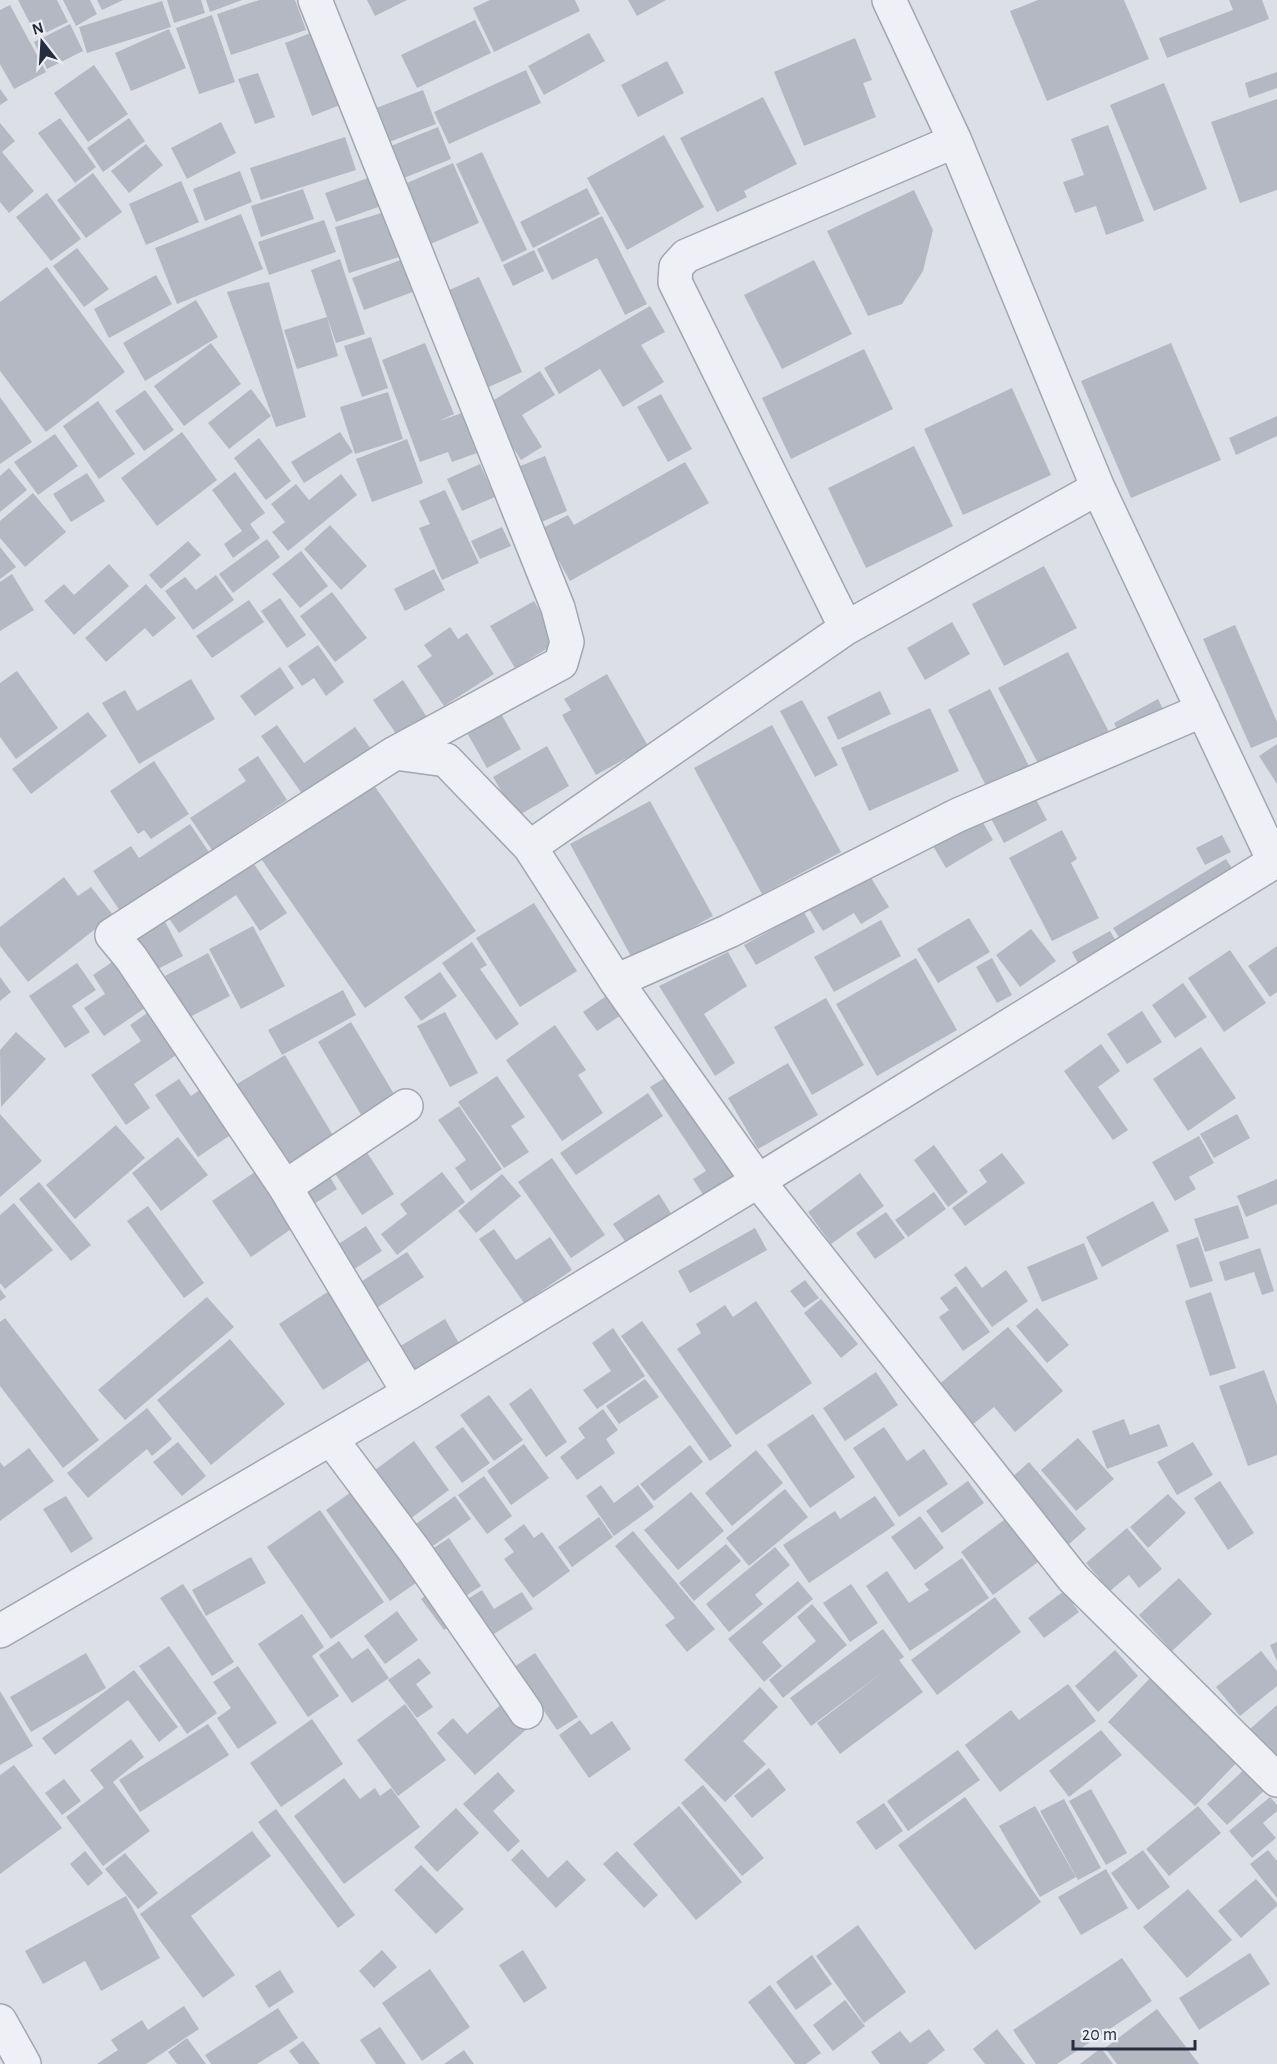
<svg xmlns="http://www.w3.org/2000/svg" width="1277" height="2064" font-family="'Alegreya Sans',sans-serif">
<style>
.building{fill:#b3b8c3}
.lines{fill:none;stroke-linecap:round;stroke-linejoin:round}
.street-casing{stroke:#a2a6b0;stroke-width:36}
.street{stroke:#eff0f5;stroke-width:33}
</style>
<rect width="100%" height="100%" fill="#dcdfe6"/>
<!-- building -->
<path class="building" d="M18,0H57L68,22L37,37Z
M63,0H90L97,14L76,26Z
M97,0H123L102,10Z
M167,0H201L205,13L174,23Z
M206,0H242L210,12Z
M259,0H295L306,30L231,55L217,14Z
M367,0H407L375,16Z
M490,0H575L580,11L494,52L473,8Z
M628,0H666L637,16Z
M1038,0H1124L1149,59L1047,101L1010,11Z
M1229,0H1262L1269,19L1167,58L1159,38L1233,10Z
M162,1L171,27L87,53L79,27Z
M10,5L46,72L14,89L0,64V10Z
M212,15L235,82L199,94L176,28Z
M475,20L491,53L417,88L401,55Z
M70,24L83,51L47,69L34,42Z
M169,29L186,68L131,91L115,53Z
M313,32L340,105L312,116L285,43Z
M589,33L605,61L544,95L528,66Z
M855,38L872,80L863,83L876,117L804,146L774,72Z
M667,61L684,93L638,117L621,85Z
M94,65L128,114L88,142L54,93Z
M526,70L541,103L449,144L434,112Z
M1277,72V88L1249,98L1245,83Z
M258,73L275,117L255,124L238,79Z
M1164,83L1207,189L1154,211L1110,105Z
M0,89L8,100L0,105Z
M423,90L436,124L384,144L371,110Z
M763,97L797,164L744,191L747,197L717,212L680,138Z
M1277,99V190L1240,203L1211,122Z
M60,118L96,167L75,183L38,133Z
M129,118L145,141L103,172L87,148Z
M221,122L236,153L187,179L171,148Z
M0,123L15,141L2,152L34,191L9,213L0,202Z
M1108,125L1144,221L1106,235L1096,206L1075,213L1063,182L1084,175L1071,139Z
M438,127L451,159L399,180L386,148Z
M664,135L704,207L627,250L587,178Z
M345,137L356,170L261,200L250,168Z
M146,144L163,165L129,193L111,171Z
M482,152L527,250L502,262L456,164Z
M453,163L479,223L426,246L400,186Z
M240,171L252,202L205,221L193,189Z
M93,173L122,212L86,238L57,200Z
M371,177L381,206L336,222L325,193Z
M181,181L199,222L146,245L129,204Z
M587,188L600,214L533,248L520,222Z
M303,189L314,219L261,237L251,206Z
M914,190L933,230L923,271L902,304L868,316L827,231Z
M47,193L81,239L51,261L16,217Z
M388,211L402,256L349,273L335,227Z
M241,214L263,269L177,304L155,248Z
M602,216L647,304L625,315L597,258L552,280L537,249Z
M324,220L336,252L269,275L258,242Z
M77,248L109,289L84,307L53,266Z
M534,250L544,271L513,286L503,265Z
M406,258L418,290L364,310L352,278Z
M340,259L365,334L336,343L311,270Z
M814,260L852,334L782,369L744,295Z
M47,267L125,372L46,432L0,371V302Z
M156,275L172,304L109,338L94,309Z
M479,277L522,372L482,390L438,295Z
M269,282L306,417L276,427L227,292Z
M196,300L218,337L145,381L123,343Z
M650,306L665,332L641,345L664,382L623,407L600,369L559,394L544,368Z
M327,317L338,356L297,369L284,330Z
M371,337L388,388L362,397L344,346Z
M211,343L241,384L184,426L154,386Z
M425,343L454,414L439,421L462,413L477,453L452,462L448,452L420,462L382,360Z
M1171,343L1221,460L1131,498L1081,381Z
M864,349L893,409L791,459L762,398Z
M540,371L555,395L522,415L542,447L521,460L486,405Z
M1012,388L1051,475L963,515L924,429Z
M251,389L271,416L229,449L208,423Z
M145,390L174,430L144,451L115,411Z
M388,392L403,439L355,454L340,407Z
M661,394L692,449L668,462L637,407Z
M0,397L32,442L0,464Z
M98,401L135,454L99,479L63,426Z
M1277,416V436L1236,455L1229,438Z
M182,432L217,480L157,526L121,478Z
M340,432L353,452L304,483L291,462Z
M55,434L78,466L38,495L14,462Z
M259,438L291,481L266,500L234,458Z
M407,439L423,483L372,502L356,459Z
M914,446L953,526L866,568L828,488Z
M545,456L567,511L539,523L518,467Z
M685,462L709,503L570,581L541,529L568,515L574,525Z
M480,464L495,497L462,511L447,479Z
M9,468L27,490L0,512V476Z
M235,472L265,513L250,524L260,538L233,558L224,544L242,531L212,490Z
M87,473L105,501L71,522L53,494Z
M341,474L357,495L288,551L272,532L285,522L271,504L296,484L309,500Z
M445,490L479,563L442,580L419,528L430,524L419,501Z
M33,493L66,532L25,567L0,538V521Z
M330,525L367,566L341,590L304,549Z
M502,527L511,546L480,559L471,541Z
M267,539L280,557L233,593L219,574Z
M188,541L201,555L161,589L149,575Z
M0,547L16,567L0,579Z
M301,551L328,586L300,608L272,574Z
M109,564L129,586L74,635L44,601L64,584L74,595Z
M1044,566L1077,628L1004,666L972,604Z
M434,569L445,590L405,611L394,589Z
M12,574L34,610L0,631V582Z
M216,575L234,600L193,630L165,591L185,577L196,590Z
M146,584L176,618L153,637L145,628L106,662L85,638Z
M332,592L367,638L335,662L300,616Z
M280,598L306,635L287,648L261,611Z
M249,600L264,622L212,658L196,636Z
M534,601L558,642L515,668L490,626Z
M952,622L970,654L925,680L907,648Z
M1235,625L1277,722V737L1251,748L1203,639Z
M450,627L458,639L467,633L494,674L444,706L417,666L432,656L424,645Z
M318,645L344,682L326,696L314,678L302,686L288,666Z
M1068,652L1109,732L1040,767L998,688Z
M280,667L294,688L255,716L240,696Z
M17,671L58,728L16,759L0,737V683Z
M607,674L648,746L596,775L562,715L571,710L564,699Z
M191,679L215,719L139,764L102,703L125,690L137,711Z
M403,680L430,722L401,741L373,700Z
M990,689L1032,772L990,794L948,710Z
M880,691L891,714L838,740L827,717Z
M1158,699L1164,711L1120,735L1114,723Z
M802,700L838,765L815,777L780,711Z
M930,708L959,771L869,811L841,748Z
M88,712L107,736L31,794L12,769Z
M500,712L521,749L487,768L466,731Z
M277,725L304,763L355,727L376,756L308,802L261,736Z
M772,725L841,852L762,894L694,768Z
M1277,744V784L1259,756Z
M547,746L569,786L516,817L493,777Z
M258,756L287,800L212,850L190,818L246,781L238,769Z
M154,761L189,814L151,839L144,830L138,834L110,791Z
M371,781L476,931L365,1008L255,850Z
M1031,790L1047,820L1004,843L988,813Z
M650,801L713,916L633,960L570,844Z
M977,812L993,840L946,868L930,841Z
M190,824L209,852L120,911L93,871L131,846L139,858Z
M1062,830L1077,859L1071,863L1099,918L1052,941L1009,858Z
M1222,835L1231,852L1205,865L1196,848Z
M248,855L287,913L260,931L236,895L179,933L164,911Z
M1226,859L1237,876L1124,945L1113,928Z
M868,873L889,907L861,924L854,913L823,931L809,909Z
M64,877L78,896L91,887L113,915L28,982L0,946V927Z
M534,903L577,971L520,1007L476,938Z
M804,912L815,932L756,965L744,945Z
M161,914L183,956L150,973L129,931Z
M969,918L990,952L938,983L917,949Z
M881,920L901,956L834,992L814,957Z
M253,926L285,986L241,1009L209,949Z
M1031,929L1056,961L1020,987L996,955Z
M1110,931L1120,948L1081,969L1072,952Z
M472,942L487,965L480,969L519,1024L496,1040L442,963Z
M1277,946V992L1270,997L1248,966Z
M1230,950L1266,1003L1224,1032L1188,978Z
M728,952L747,986L704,1014L735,1063L715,1076L659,986Z
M208,953L230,996L188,1018L165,976Z
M118,958L151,1004L104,1036L84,1008L105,994L93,975Z
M916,958L957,1030L877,1076L836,1004Z
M992,958L1012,995L997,1003L976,967Z
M77,963L96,990L72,1006L90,1032L65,1048L29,996Z
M440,972L457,996L421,1021L404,997Z
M0,977L11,992L0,1001Z
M1183,983L1207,1017L1175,1038L1152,1005Z
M343,990L356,1015L282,1055L268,1030Z
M615,990L629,1010L597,1031L583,1012Z
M826,998L864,1065L812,1095L774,1027Z
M153,1009L182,1051L134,1084L150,1108L126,1125L91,1075L141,1041L130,1025Z
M1142,1011L1162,1042L1127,1064L1107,1034Z
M445,1012L478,1073L450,1087L417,1026Z
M351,1022L397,1099L363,1118L318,1042Z
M555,1025L586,1070L578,1075L603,1113L562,1141L506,1060Z
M16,1032L46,1059L1,1107L0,1050Z
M1101,1044L1120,1071L1098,1087L1128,1130L1113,1140L1064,1071Z
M1201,1047L1236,1098L1188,1131L1153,1079Z
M285,1055L334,1137L282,1169L232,1087Z
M788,1063L818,1115L758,1149L728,1098Z
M673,1073L742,1175L706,1199L693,1179L706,1171L650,1087Z
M497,1076L525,1117L511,1126L529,1152L504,1168L458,1102Z
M179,1079L191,1096L204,1087L235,1132L198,1157L155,1095Z
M648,1093L663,1116L576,1175L560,1153Z
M459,1106L502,1169L471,1191L455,1168L466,1160L438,1120Z
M0,1114L42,1161L0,1197Z
M1237,1114L1250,1138L1214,1158L1200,1134Z
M116,1125L145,1158L75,1219L46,1185Z
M1199,1136L1214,1163L1189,1177L1196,1189L1175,1201L1152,1162Z
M178,1137L208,1175L161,1211L132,1173Z
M934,1145L968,1192L948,1207L914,1160Z
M366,1151L394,1194L362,1215L334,1172Z
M1002,1153L1025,1183L965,1226L952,1208L987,1182L979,1170Z
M552,1158L605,1235L571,1258L518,1182Z
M255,1172L294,1227L251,1257L212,1201Z
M327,1172L337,1189L311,1206L300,1190Z
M442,1172L465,1202L397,1255L381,1234L407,1214L400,1204Z
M860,1173L884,1206L831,1244L808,1212Z
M502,1174L521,1196L476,1233L458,1211Z
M1277,1179V1204L1246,1217L1237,1196Z
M39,1182L91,1245L71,1261L19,1199Z
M934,1192L946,1209L908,1237L895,1220Z
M659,1194L672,1215L627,1244L613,1224Z
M1153,1201L1169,1231L1102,1267L1086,1237Z
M14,1203L53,1250L5,1289L0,1283V1215Z
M1238,1205L1249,1238L1205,1252L1194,1219Z
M148,1206L204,1283L184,1298L127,1221Z
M886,1212L905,1238L875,1259L856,1233Z
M366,1226L382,1251L353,1270L337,1245Z
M755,1228L767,1250L690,1293L678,1271Z
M494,1229L516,1260L550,1237L572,1270L524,1303L479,1239Z
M1198,1237L1213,1281L1190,1288L1176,1245Z
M1084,1243L1098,1279L1042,1302L1027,1267Z
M1260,1248L1274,1291L1262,1295L1254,1272L1225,1281L1219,1262Z
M407,1252L424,1277L372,1311L356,1285Z
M966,1266L982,1288L1006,1270L1028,1301L992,1327L954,1275Z
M805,1280L819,1298L804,1308L790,1291Z
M956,1286L990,1332L963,1351L939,1317L949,1310L940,1298Z
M0,1289L6,1297L0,1301Z
M332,1289L376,1356L323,1390L279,1324Z
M1211,1292L1236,1368L1210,1376L1185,1301Z
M207,1297L234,1327L125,1420L98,1390Z
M821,1299L858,1344L841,1358L804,1313Z
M756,1301L812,1383L736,1435L677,1349L701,1333L696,1324L725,1305L733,1317Z
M1037,1308L1069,1345L1047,1363L1016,1326Z
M5,1318L99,1440L63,1468L0,1386V1322Z
M445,1319L460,1345L413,1374L397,1348Z
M642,1321L732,1446L710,1461L621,1336Z
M1008,1327L1063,1391L1015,1432L994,1407L971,1426L937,1386Z
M613,1328L645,1376L597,1409L583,1390L611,1371L592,1343Z
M230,1339L285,1404L211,1465L157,1400Z
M1264,1370L1277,1405V1455L1248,1466L1219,1386Z
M876,1372L898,1405L845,1441L823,1408Z
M645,1379L659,1397L619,1424L606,1406Z
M531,1388L567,1442L546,1457L509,1404Z
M489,1395L523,1440L494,1461L460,1415Z
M147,1408L172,1439L152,1456L147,1449L88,1498L67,1473Z
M603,1409L618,1430L606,1439L615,1453L577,1480L560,1457L585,1438L578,1428Z
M813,1414L855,1477L810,1508L767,1445Z
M1124,1419L1130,1435L1159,1424L1168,1446L1107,1469L1092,1431Z
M463,1427L490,1463L462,1483L435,1447Z
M884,1427L907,1461L924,1449L948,1484L899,1517L853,1448Z
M1078,1438L1114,1479L1076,1511L1041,1470Z
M414,1441L449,1490L410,1519L375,1470Z
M178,1442L206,1476L182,1496L153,1462Z
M1193,1442L1213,1475L1177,1495L1157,1462Z
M524,1444L549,1478L511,1505L487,1471Z
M690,1445L703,1462L654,1501L640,1484Z
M29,1448L54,1481L0,1521V1462L4,1467Z
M756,1450L783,1483L732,1526L705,1493Z
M1029,1462L1086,1529L1067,1546L1010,1479Z
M484,1476L512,1516L487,1534L458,1495Z
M968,1481L984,1503L942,1533L926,1511Z
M1220,1481L1254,1533L1228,1550L1194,1498Z
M361,1485L426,1576L390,1601L326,1510Z
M601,1485L614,1503L638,1485L654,1507L614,1536L586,1496Z
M785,1489L808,1517L749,1566L726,1538Z
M691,1492L724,1531L678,1570L644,1530Z
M1168,1494L1186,1513L1148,1548L1130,1527Z
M66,1496L93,1539L71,1553L43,1509Z
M455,1496L471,1519L430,1548L413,1526Z
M875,1496L895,1525L809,1583L783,1545L835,1511L840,1519Z
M320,1510L384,1602L331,1639L267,1547Z
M920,1516L944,1548L915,1570L891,1537Z
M599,1517L613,1537L572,1567L558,1547Z
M1008,1517L1041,1560L993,1595L961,1552Z
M524,1524L534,1538L542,1532L570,1571L533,1598L504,1559L514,1552L504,1539Z
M1127,1528L1162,1569L1139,1588L1129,1575L1110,1591L1086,1563Z
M633,1531L715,1629L687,1652L665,1625L675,1618L615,1546Z
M449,1538L481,1586L461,1599L429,1551Z
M726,1544L741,1561L694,1601L679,1583Z
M775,1547L790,1565L755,1595L763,1604L729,1632L706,1604Z
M251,1557L266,1583L206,1616L192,1590Z
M962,1558L989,1598L910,1651L866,1586L887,1571L909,1603L929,1590L924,1584Z
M1179,1578L1212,1614L1172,1651L1139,1615Z
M798,1581L813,1599L762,1642L782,1666L764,1682L728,1639Z
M183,1584L234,1662L212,1676L160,1598Z
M851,1584L878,1623L850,1642L823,1603Z
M433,1590L456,1621L444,1630L421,1599Z
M482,1590L494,1609L522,1592L533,1609L486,1639L463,1602Z
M1064,1591L1079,1612L1044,1638L1028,1618Z
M995,1597L1021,1632L937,1695L911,1660Z
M812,1604L847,1645L783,1698L769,1680L816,1641L797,1617Z
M397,1611L418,1640L385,1664L364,1636Z
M302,1614L324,1647L312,1656L339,1696L308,1717L258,1644Z
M883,1629L904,1657L899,1660L923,1692L840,1754L817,1723L887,1669L811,1726L790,1698Z
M339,1641L352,1659L368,1648L389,1678L352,1703L319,1655Z
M1277,1642V1661L1270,1645Z
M169,1646L217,1713L187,1734L139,1666Z
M1115,1650L1138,1676L1098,1712L1075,1686Z
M1261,1651L1277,1671V1686L1240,1716L1216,1687Z
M86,1653L106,1688L31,1732L10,1697Z
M535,1653L578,1717L557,1730L514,1667Z
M419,1658L431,1673L416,1684L433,1707L417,1718L388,1680Z
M238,1666L277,1723L238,1749L217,1718L231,1708L213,1682Z
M134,1670L178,1727L159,1742L128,1700L55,1755L42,1738Z
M1154,1674L1241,1758L1195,1806L1108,1722Z
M1068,1684L1096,1721L1000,1792L965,1745L1011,1710L1019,1720Z
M760,1687L778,1707L743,1741L766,1764L725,1802L684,1760Z
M0,1691L33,1746L0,1765Z
M505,1701L529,1727L475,1775L437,1733L453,1718L467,1734Z
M405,1704L446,1760L398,1796L357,1740Z
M1277,1705V1759L1250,1729Z
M312,1719L343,1764L281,1807L250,1763Z
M580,1720L591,1735L612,1721L631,1749L589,1778L559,1735Z
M208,1724L229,1755L140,1812L119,1780Z
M1101,1730L1122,1755L1069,1797L1049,1771Z
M131,1739L144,1757L113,1782L150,1831L103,1866L66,1817L104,1788L90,1770Z
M958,1750L980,1780L908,1831L887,1801Z
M14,1765L62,1828L0,1874V1775Z
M1247,1767L1267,1788L1227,1825L1207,1804Z
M769,1768L786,1790L752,1818L734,1796Z
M498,1772L515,1791L493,1811L520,1841L508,1852L463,1804Z
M344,1778L360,1799L375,1788L380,1796L391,1788L420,1827L344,1884L294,1816Z
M64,1779L81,1801L62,1815L45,1793Z
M703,1785L764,1858L742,1876L681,1803Z
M1091,1789L1127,1853L1106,1865L1069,1801Z
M965,1797L1041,1902L975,1950L898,1845Z
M1270,1797L1277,1805V1811L1263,1823L1276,1838L1252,1858L1229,1831Z
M1064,1799L1101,1868L1078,1880L1040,1811Z
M884,1803L903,1831L876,1850L856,1822Z
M679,1806L742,1882L696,1920L633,1844Z
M1035,1806L1076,1877L1040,1897L999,1826Z
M1198,1806L1221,1833L1169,1876L1146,1849Z
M456,1808L479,1833L437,1872L414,1847Z
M276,1809L355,1915L338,1928L258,1822Z
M252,1831L271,1856L191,1916L235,1975L203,1998L140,1914Z
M522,1849L548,1878L567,1860L586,1880L556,1908L511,1860Z
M1143,1850L1170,1887L1138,1910L1111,1873Z
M1268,1850L1277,1861V1898L1250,1864Z
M85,1851L103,1873L88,1886L70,1864Z
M617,1851L658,1895L644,1908L603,1864Z
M125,1853L158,1893L138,1909L105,1869Z
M421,1865L464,1909L436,1934L394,1890Z
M1106,1869L1128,1908L1081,1935L1058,1897Z
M1256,1879L1277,1903V1906L1241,1938L1218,1911Z
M1188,1889L1232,1940L1187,1978L1143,1927Z
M126,1896L160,1958L101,1991L85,1961L43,1984L25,1951Z
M858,1925L906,1992L864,2023L816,1956Z
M382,1950L397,1967L374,1988L359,1971Z
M523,1950L547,1988L524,2003L499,1965Z
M1250,1953L1270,1984L1199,2030L1179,1998Z
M812,1955L832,1984L796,2010L776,1982Z
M1122,1958L1152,2001L1057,2064H1036L1013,2030Z
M430,1969L470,2027L422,2061L382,2003Z
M280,1970L294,1992L269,2008L255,1986Z
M770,1985L821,2053L806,2064H795L748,2002Z
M845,2000L865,2026L833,2051L813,2025Z
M184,2006L199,2029L146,2064H97L118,2050L111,2040L142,2020L148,2030Z
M278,2008L298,2038L257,2064H211L205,2055Z
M1157,2009L1199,2064H1117L1105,2048Z
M380,2027L406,2064H376L360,2040Z
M929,2029L945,2050L927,2064H880L871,2052L900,2031L910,2043Z
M997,2029L1025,2064H985L973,2049Z
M187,2038L206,2064H177L168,2052Z
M303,2041L320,2064H299L289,2051Z
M1101,2048L1113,2064H1080Z
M464,2050L474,2064H444Z"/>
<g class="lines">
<!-- street casing -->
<g class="street-casing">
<path id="street" d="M315,0L558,608L567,642L561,663L395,753L446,760L530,847L616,981L758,1181L1073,1578L1277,1780
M889,0L955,141L1098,488L1274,861
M846,628L675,282L676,267L686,256L955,141
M395,753L112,935L131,958L285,1187L409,1393
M530,847L846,628L1098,488
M616,981L729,931L958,815L1203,710
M285,1187L406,1106
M331,1439L414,1550L526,1712
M0,1631L409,1393L758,1181L1277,860
M0,2021L24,2064"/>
</g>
<!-- street -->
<use href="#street" class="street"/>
</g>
<!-- north arrow -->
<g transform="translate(42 42) rotate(343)" stroke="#ebeef4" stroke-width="4.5" paint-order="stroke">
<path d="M0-4.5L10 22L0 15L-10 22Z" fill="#262d3c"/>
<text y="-9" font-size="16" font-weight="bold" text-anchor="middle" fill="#262d3c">N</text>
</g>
<!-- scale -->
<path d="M1073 2040v9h122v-9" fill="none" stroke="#262d3c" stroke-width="3"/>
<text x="1082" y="2040" font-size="18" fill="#262d3c" stroke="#ebeef4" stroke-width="4.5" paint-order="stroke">20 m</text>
</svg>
